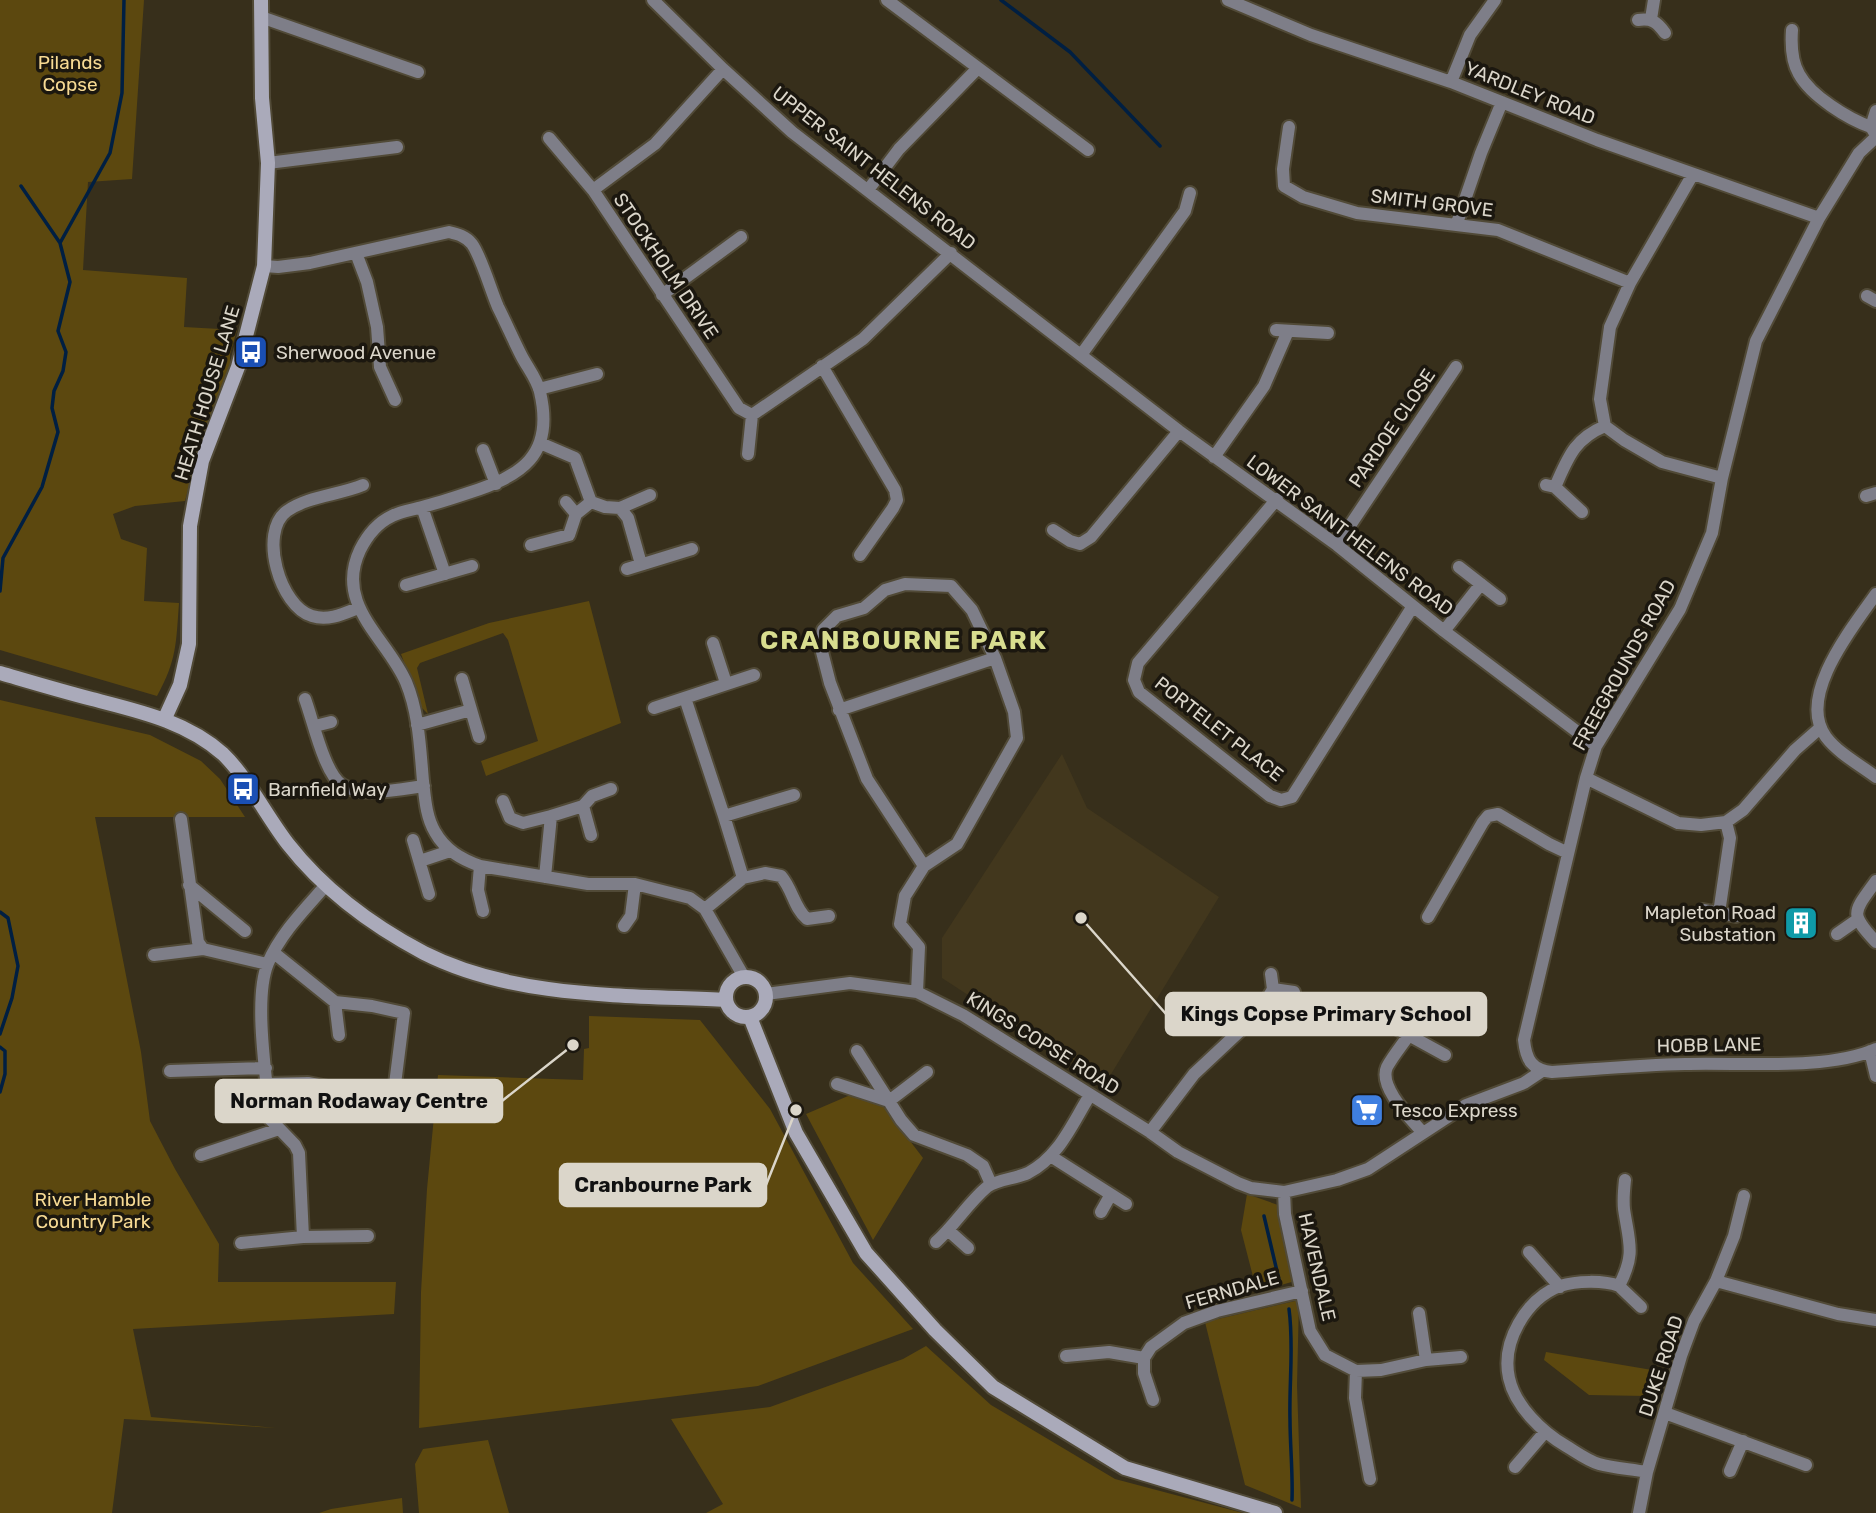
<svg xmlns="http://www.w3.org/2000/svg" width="1876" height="1513" font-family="Rubik,sans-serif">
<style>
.built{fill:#42371d}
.green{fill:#5c480f}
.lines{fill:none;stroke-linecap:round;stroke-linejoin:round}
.stream{stroke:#001f42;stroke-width:3.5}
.street-casing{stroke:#514a37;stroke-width:16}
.secondary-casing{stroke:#514a37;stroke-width:18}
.street{stroke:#7e7e88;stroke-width:12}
.secondary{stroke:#aaaaba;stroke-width:14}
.labels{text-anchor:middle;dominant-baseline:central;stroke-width:7;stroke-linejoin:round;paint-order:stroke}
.park-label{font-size:19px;fill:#f7da93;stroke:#1b170f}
.street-label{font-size:19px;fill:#dbd6ca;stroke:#1b170f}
.poi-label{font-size:19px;fill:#dbd6ca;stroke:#1b170f;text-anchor:start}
.district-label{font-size:26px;font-weight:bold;letter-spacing:2px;fill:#d8dd8f;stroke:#1b170f}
.leader{fill:none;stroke:#dbd6ca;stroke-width:2.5}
.callout-dot{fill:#dbd6ca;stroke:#1b170f;stroke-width:2.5}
.callout{fill:#dbd6ca;stroke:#dbd6ca;stroke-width:2.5}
.callout-label{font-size:21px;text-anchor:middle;font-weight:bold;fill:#111}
</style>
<rect width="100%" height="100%" fill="#372f1b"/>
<!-- built -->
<path class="built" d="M1062,754L1087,808L1219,897L1105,1084L942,978V938Z"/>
<!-- green -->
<path class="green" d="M0,0H144L132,179L88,182L83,270L187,278L184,327L237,330L230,354V365L197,457L185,501L135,506L113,514L121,539L147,548L144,601L179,603C176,643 177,660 157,696L0,650Z
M589,601L621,723L486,776L481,761L538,741L508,640L503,633L420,663L417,668L428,714L420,706L401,654L489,623Z
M0,700L150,735L201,761L220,779L245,817H95L141,1052L150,1121L175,1169L219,1244L218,1282H396L394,1314L133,1329L151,1417L276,1428L124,1419L112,1513H0Z
M589,1016L700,1020L770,1109L853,1263L913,1329L758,1386L419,1428L421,1292L427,1189L438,1075L583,1080L584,1049L589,1048Z
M869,1087L923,1158L873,1240L806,1114Z
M1247,1194L1278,1205L1295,1281L1257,1292L1241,1230Z
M1299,1300L1297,1385L1301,1508L1245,1485L1205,1322Z
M926,1346L991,1405L1115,1479L1243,1513H706L723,1504L671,1419L770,1407L903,1359Z
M1546,1352L1652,1370L1647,1396L1589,1395L1544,1360Z
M488,1440L509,1513H419L415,1464L423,1449Z
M402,1498L403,1513H319L331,1509Z"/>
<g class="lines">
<!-- stream -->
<path class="stream" d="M1001,0L1070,52L1160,146
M21,186L60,243
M0,591L3,558L42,487L58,432L52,408L54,391L63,371L66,352L58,331L70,282L60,243L110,153L122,93L124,0
M0,912L8,918L18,966L12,998L0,1034
M0,1047L5,1051V1074L0,1092
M1264,1216L1280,1284
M1289,1309C1294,1346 1289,1382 1290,1419C1290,1446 1293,1473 1292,1500"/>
<!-- street casing -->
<g class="street-casing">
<path id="street" d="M653,0L723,69L792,132L1179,431L1337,545L1444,631L1596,746
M887,0L1088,150
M1228,0L1311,35L1451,82L1597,140L1819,218
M261,17L418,72
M1651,19L1654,0
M1638,20C1652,18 1657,22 1665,33
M1792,30C1791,44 1792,62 1799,74C1811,96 1848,119 1871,127
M1451,82L1470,35L1495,0
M1289,127L1283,169L1284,186L1303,197L1357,213L1498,230L1630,283
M1874,132L1871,127L1876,111
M1876,137L1859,153L1819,218L1756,341L1722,478L1712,533L1680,609L1596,746L1586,778L1524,1040C1526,1060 1532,1070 1552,1072C1597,1069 1641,1065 1685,1064C1740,1062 1827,1071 1876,1049
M549,138L593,190L739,408L752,415
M268,163L397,147
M1693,174L1630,283L1610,327L1600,399L1605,426L1624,440L1662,462L1722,478
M593,190L655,144L723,69
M868,190L899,149L978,68
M1457,223L1481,153L1502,102
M356,253L367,282L377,327L380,367L395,400
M264,266L278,267L310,263L449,232C457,234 466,236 472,244C481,256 491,291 498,307C506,323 513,339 521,355C527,367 537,379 540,392C555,456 521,476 468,493C453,498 438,503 422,507C412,510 401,511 392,516C377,523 367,536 360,550C334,605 387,638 406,682C419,713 420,748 423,781C425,798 426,817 435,832C445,850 461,859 480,866L588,884H635L690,898L705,909L744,977
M662,295L741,237
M1867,296L1876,301
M1276,330L1328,333
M1081,355L1185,211L1190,193
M822,366L895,490L897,500L893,508L860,555
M539,389L597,374
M540,443L575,458L591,502L605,507L620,508L628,518L641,564
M483,450L496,484
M748,454L752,415L863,339L951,253
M1214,457L1264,386L1288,331
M1546,485L1555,487L1582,512
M1555,487C1568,458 1574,439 1605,426
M1866,496L1876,493
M1277,499L1138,663L1134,680L1139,692L1270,796L1281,800L1292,797L1413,606
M566,502L576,514
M422,507L445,574
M620,508L650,495
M1053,530L1070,541L1080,544L1091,537L1179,431
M531,545L569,535L576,514L591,502
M1337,545L1456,367
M1459,567L1500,599
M627,569L692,549
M406,585L472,566
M1876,594C1852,628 1796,697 1826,737C1838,753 1860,765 1876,777
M358,608C343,614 328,621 312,616C280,607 258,532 287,511C308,496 339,495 363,485
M1444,631L1481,584
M713,643L726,683
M462,679L479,737
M685,698L724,816L743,878L705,909
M305,699C313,720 324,773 342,785C361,798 402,789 424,786
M654,708L754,675
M839,710L995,658
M417,725L471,710
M315,726L331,722
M1586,778L1678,823L1701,825L1726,822L1743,810L1795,750L1820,728
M503,801L510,818L523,823L551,816L583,806L592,796L611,789
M583,806L591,835
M724,816L794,795
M181,819L198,942L203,949L267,964
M413,840L429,894
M420,861L450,851
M480,866L478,890L483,911
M545,877L551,816
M743,878L765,873L781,876C793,890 794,908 807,919L829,916
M1876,881C1853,913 1849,913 1876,942
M189,885L245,931
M326,885C305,909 281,933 268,963C253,999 267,1079 270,1119L295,1145L299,1153L303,1237L368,1236
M1703,910L1736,916
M1719,913L1730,838L1726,822
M1428,917L1483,822L1488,816L1498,814L1549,844L1568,853
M624,926L631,916L635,884
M1837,934L1857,920
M154,955L203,949
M1273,989L1294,992
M917,992L919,947L900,924L905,896L924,866L957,844L1017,738L1014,712L995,658L972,610L951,586L905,584L885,590L864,608L837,616L823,630L821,648L830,683L867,779L924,866
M766,994L850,983L917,992L963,1015L1150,1132L1178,1152L1238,1183L1251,1188L1284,1192L1337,1180L1368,1169L1466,1105L1524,1083L1542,1071
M335,1002L339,1035
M1394,1027L1445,1055
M1409,1035C1402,1045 1393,1056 1387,1067C1378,1087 1411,1119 1423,1133
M857,1051L901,1120L914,1135L967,1155L983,1166L991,1184
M1870,1051L1876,1076
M170,1071L266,1068
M267,1084L308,1083L393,1100L404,1013L372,1006L335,1002L274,953
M837,1084L889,1101L927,1072
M1150,1132L1194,1074L1259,1013L1273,989L1271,974
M201,1155L279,1129
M1052,1157L1126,1204
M1625,1180C1624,1189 1623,1199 1624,1209C1629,1243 1636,1253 1619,1286C1603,1280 1576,1281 1560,1286C1526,1299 1501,1342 1509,1378C1515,1406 1542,1432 1566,1446C1576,1452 1588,1461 1599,1464C1614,1468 1631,1469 1647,1472
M1284,1192L1285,1214L1310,1331L1325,1355L1356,1371L1355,1398L1370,1479
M1101,1212L1110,1196
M949,1231L968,1248
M936,1242C955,1225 968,1203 987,1187C998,1179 1015,1179 1028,1173C1059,1157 1072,1124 1090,1095
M241,1243L303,1237
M1529,1252L1560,1287
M1716,1281L1838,1314L1876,1320
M1619,1286L1641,1307
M1066,1356L1109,1352L1144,1358
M1426,1360L1461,1357
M1356,1371L1381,1370L1426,1360L1419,1313
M1153,1400L1144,1373V1358L1151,1347L1184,1323L1217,1311L1302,1291
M1665,1413L1806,1465
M1515,1467L1545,1432
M1730,1471L1743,1441
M1639,1513L1647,1472L1681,1356L1694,1321L1716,1281L1734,1236L1744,1196"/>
</g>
<!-- secondary casing -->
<g class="secondary-casing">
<path id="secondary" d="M0,673C31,682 61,691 92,699C138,711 186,721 223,754C247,777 267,817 288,844C324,890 373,926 424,953C515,999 628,995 726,1000
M165,718L180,685L189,644L190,526L202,461L238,367L264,266L268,163L262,98L261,0
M726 997a20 20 0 1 1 40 0a20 20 0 1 1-40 0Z
M750,1017L796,1133L866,1253L935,1330L993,1387L1125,1468L1275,1513"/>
</g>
<!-- street -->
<use href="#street" class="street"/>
<!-- secondary -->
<use href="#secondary" class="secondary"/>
</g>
<!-- icons -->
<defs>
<g id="bus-square" transform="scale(1.75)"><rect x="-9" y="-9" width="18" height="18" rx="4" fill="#1a4fb4" stroke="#1b170f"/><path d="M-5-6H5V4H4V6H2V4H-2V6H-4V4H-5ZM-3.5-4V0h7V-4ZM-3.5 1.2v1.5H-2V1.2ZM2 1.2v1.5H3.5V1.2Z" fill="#fff"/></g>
<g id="building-square" transform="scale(1.75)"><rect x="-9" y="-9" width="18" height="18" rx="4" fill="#0f9aa8" stroke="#1b170f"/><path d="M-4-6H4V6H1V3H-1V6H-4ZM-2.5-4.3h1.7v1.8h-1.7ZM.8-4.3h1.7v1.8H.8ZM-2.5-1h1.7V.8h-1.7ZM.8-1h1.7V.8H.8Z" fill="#fff"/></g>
<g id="supermarket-square" transform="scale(1.75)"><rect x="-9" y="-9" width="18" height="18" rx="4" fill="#3f7fe0" stroke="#1b170f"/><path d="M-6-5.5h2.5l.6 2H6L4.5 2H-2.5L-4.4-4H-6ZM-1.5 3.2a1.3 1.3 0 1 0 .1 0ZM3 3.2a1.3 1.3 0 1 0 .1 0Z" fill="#fff"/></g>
</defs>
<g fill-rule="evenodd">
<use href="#bus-square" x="251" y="352"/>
<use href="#bus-square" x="243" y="789"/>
<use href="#building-square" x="1801" y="923"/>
<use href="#supermarket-square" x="1367" y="1110"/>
</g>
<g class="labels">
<!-- park labels -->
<g class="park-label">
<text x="70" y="62">Pilands<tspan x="70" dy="22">Copse</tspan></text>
<text x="93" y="1199">River Hamble<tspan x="93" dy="22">Country Park</tspan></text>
</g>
<!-- street labels -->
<g class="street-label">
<text transform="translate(1530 93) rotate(22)">YARDLEY ROAD</text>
<text transform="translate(874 168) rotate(38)">UPPER SAINT HELENS ROAD</text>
<text transform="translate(1432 203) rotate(7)">SMITH GROVE</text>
<text transform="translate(666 266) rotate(56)">STOCKHOLM DRIVE</text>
<text transform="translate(207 393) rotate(-73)">HEATH HOUSE LANE</text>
<text transform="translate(1392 428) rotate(-56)">PARDOE CLOSE</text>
<text transform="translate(1350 535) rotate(37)">LOWER SAINT HELENS ROAD</text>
<text transform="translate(1624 665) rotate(-61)">FREEGROUNDS ROAD</text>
<text transform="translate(1219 729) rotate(38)">PORTELET PLACE</text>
<text transform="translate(1043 1043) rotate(32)">KINGS COPSE ROAD</text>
<text transform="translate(1709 1045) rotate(-1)">HOBB LANE</text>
<text transform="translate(1317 1267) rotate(77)">HAVENDALE</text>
<text transform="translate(1232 1290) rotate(-16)">FERNDALE</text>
<text transform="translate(1661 1366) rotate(-72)">DUKE ROAD</text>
</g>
<!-- poi labels -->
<g class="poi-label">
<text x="276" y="352">Sherwood Avenue</text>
<text x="268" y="789">Barnfield Way</text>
<text x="1776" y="912" text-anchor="end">Mapleton Road<tspan x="1776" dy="22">Substation</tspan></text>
<text x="1392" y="1110">Tesco Express</text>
</g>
<!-- district labels -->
<g class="district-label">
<text x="904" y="640">CRANBOURNE PARK</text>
</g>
</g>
<!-- callouts -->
<path class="leader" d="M1081 918L1166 1014M573 1045L502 1101M796 1110L766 1185"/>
<g class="callout-dot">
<circle cx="1081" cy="918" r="7"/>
<circle cx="573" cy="1045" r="7"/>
<circle cx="796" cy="1110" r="7"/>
</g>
<g class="callout">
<rect x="1166" y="993" width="320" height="42" rx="7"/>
<rect x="216" y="1080" width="286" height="42" rx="7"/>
<rect x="560" y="1164" width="206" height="42" rx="7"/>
</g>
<g class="callout-label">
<text x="1326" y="1021">Kings Copse Primary School</text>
<text x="359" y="1108">Norman Rodaway Centre</text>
<text x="663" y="1192">Cranbourne Park</text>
</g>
</svg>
